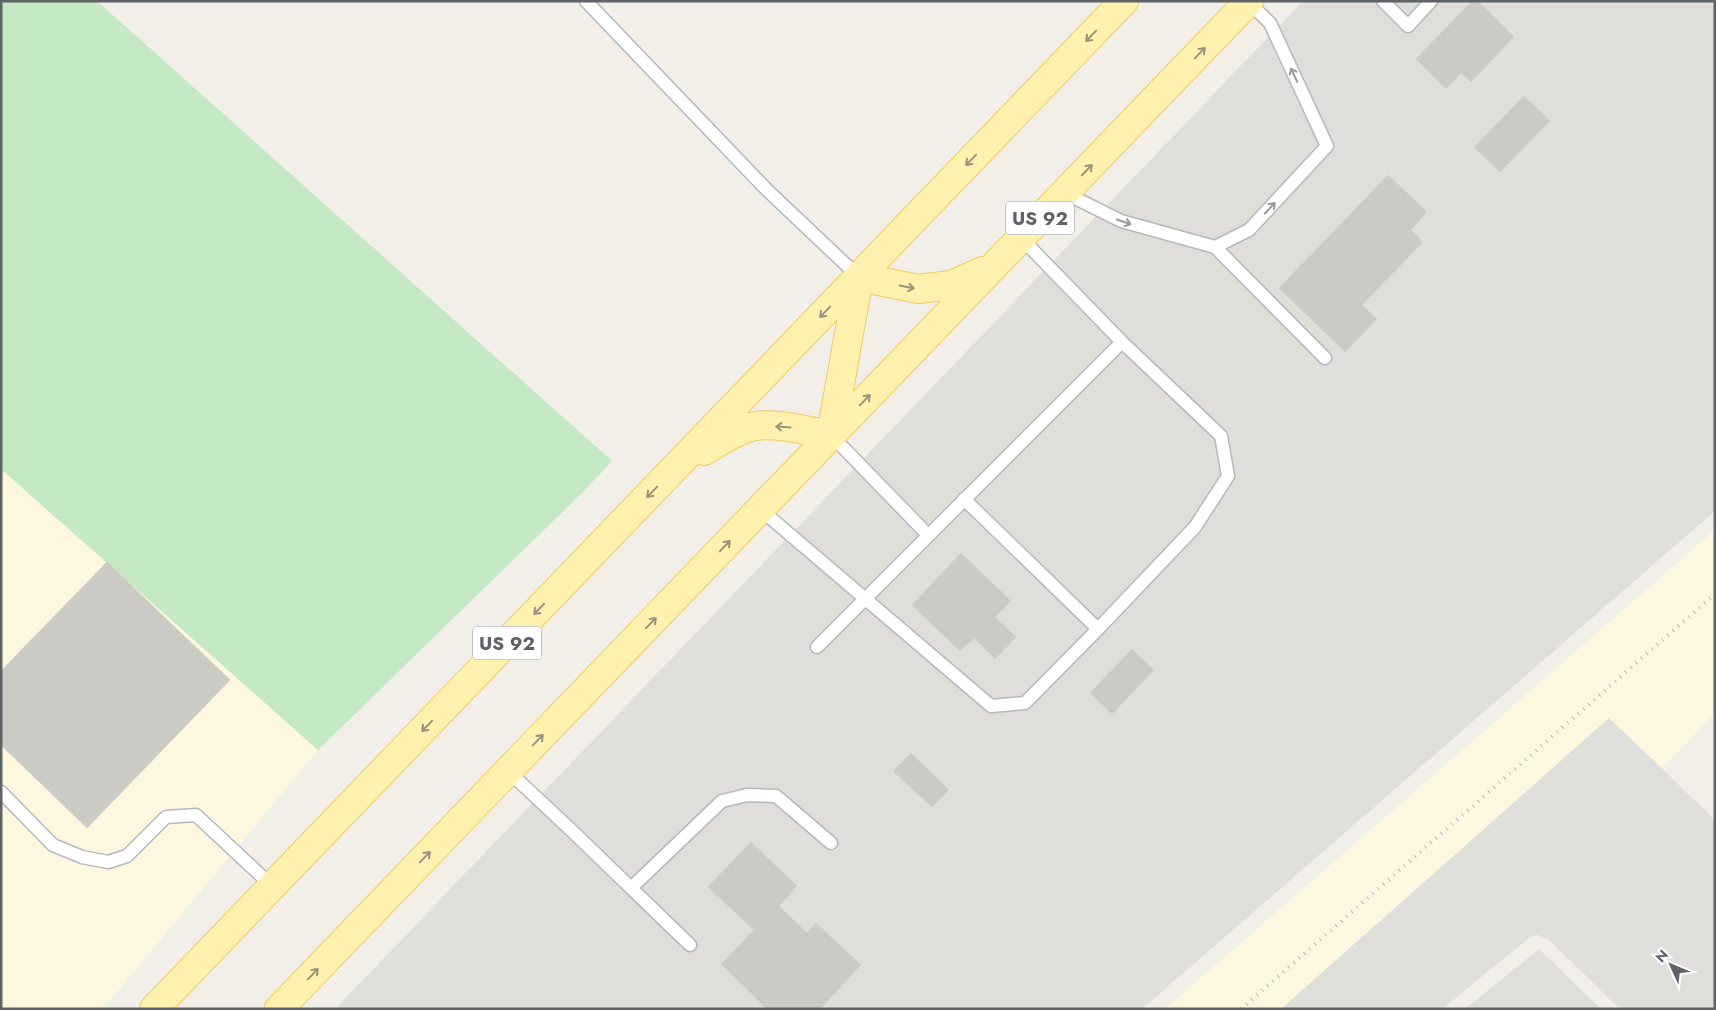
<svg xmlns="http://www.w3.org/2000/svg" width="1716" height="1010" font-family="Jost,sans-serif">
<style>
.commercial{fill:#fef7e0}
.industrial{fill:#e0deda}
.green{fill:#c5e8c5}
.building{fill:#cccac5;stroke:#d6d1c6}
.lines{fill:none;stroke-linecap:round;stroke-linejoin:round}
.service-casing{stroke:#b5b8bc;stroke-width:15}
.primary-casing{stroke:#f2c960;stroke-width:30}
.service{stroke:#fff;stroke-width:12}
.primary{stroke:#fff2af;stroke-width:28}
.rail{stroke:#b6b7b8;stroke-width:4;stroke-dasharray:1 6;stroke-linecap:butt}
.oneway{stroke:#979581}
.oneway2{stroke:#979a9d}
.labels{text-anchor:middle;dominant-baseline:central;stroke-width:5;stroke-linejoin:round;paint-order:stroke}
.shield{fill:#fff;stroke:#8f9295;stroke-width:1}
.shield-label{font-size:19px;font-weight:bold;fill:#5f6368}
</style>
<rect width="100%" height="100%" fill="#f1efe8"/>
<!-- commercial -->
<path class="commercial" d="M1,469L318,750L103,1009H1Z
M1715,530V713L1662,768L1609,718L1281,1009H1165Z"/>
<!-- industrial -->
<path class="industrial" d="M1303,1H1715V511L1142,1009H335Z
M1609,718L1715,820V1009H1620L1548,939L1537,935L1529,938L1442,1009H1281Z
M1539,949L1601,1009H1465Z"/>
<!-- green -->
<path class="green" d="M1,1H97L612,461L582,493L318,750L1,469Z"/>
<!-- building -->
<path class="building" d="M1472,1H1478L1514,37L1471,82L1461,73L1446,89L1416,59Z
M1524,96L1550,121L1500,172L1474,147Z
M1388,175L1427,212L1411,230L1423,242L1362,305L1377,319L1345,352L1279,288Z
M961,553L1011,601L995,617L1016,637L995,659L974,638L960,651L912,605Z
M107,562L230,680L87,828L1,745V671Z
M1132,649L1154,670L1112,714L1090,693Z
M911,753L949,790L932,807L893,771Z
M751,842L797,886L779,906L807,933L816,923L861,965L820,1009H767L721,964L754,930L708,887Z"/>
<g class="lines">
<!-- service casing -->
<g class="service-casing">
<path id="service" d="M586,1L767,190L859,277
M1383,1L1408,26L1431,1
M1065,193L1121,221L1215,247L1249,230L1327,146L1270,23L1248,2
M1215,247L1325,358
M831,435L928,535
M760,509L991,706L1025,703L1098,629L964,499
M1098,629L1195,527L1228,476L1221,436L1122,342
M817,647L1122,342L1021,238
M508,771L570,829L690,945
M1,792L53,845L82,857L108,862L127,856L166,817L196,815L272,886
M631,888L722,801L747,795L776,796L831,843"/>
</g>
<!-- primary casing -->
<g class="primary-casing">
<path id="primary" d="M859,277L918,289L951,285L983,271
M831,435L859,277
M704,451C719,442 733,432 750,427C773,421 808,431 831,435
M154,1009L1124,1
M279,1009L1249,1"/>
</g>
<!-- service -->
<use href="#service" class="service"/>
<!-- primary -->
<use href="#primary" class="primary"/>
<!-- rail -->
<path class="rail" d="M1241,1009L1715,594"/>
</g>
<!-- one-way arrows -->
<defs><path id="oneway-shaft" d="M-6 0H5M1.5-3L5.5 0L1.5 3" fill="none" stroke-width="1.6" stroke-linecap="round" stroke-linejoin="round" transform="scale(1.25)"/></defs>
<g class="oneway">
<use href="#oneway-shaft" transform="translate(1091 36) rotate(134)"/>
<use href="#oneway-shaft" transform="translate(1200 53) rotate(-46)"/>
<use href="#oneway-shaft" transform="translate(971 160) rotate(134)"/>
<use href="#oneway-shaft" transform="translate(1087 170) rotate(-46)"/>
<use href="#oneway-shaft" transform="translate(907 287) rotate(12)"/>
<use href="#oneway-shaft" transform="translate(825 312) rotate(134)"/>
<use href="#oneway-shaft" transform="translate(865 400) rotate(-46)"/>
<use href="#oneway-shaft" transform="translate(783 427) rotate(-176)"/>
<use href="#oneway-shaft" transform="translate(652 492) rotate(134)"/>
<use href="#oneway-shaft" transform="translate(725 546) rotate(-46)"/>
<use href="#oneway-shaft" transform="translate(539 609) rotate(134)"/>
<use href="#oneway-shaft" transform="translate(651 623) rotate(-46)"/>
<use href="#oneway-shaft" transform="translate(427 726) rotate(134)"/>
<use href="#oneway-shaft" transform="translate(538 740) rotate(-46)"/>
<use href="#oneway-shaft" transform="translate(425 857) rotate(-46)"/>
<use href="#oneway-shaft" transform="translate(313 974) rotate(-46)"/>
</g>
<g class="oneway2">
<use href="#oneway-shaft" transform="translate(1294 75) rotate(-115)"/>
<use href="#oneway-shaft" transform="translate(1270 208) rotate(-47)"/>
<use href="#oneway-shaft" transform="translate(1124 222) rotate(19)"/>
</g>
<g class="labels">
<!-- shield labels -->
<g class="shield">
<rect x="1006" y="201.5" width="68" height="33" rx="4"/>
<rect x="473" y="626.5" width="68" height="33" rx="4"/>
</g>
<g class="shield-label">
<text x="1040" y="218">US 92</text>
<text x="507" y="643">US 92</text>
</g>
</g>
<!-- border -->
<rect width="1716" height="1010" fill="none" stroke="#5f6368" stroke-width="5"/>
<!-- north arrow -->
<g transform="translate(1671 965) rotate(314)" stroke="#ffffff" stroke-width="4" paint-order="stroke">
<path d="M0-4L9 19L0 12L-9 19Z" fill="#5f6368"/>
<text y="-8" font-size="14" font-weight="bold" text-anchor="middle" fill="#5f6368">N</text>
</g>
</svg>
